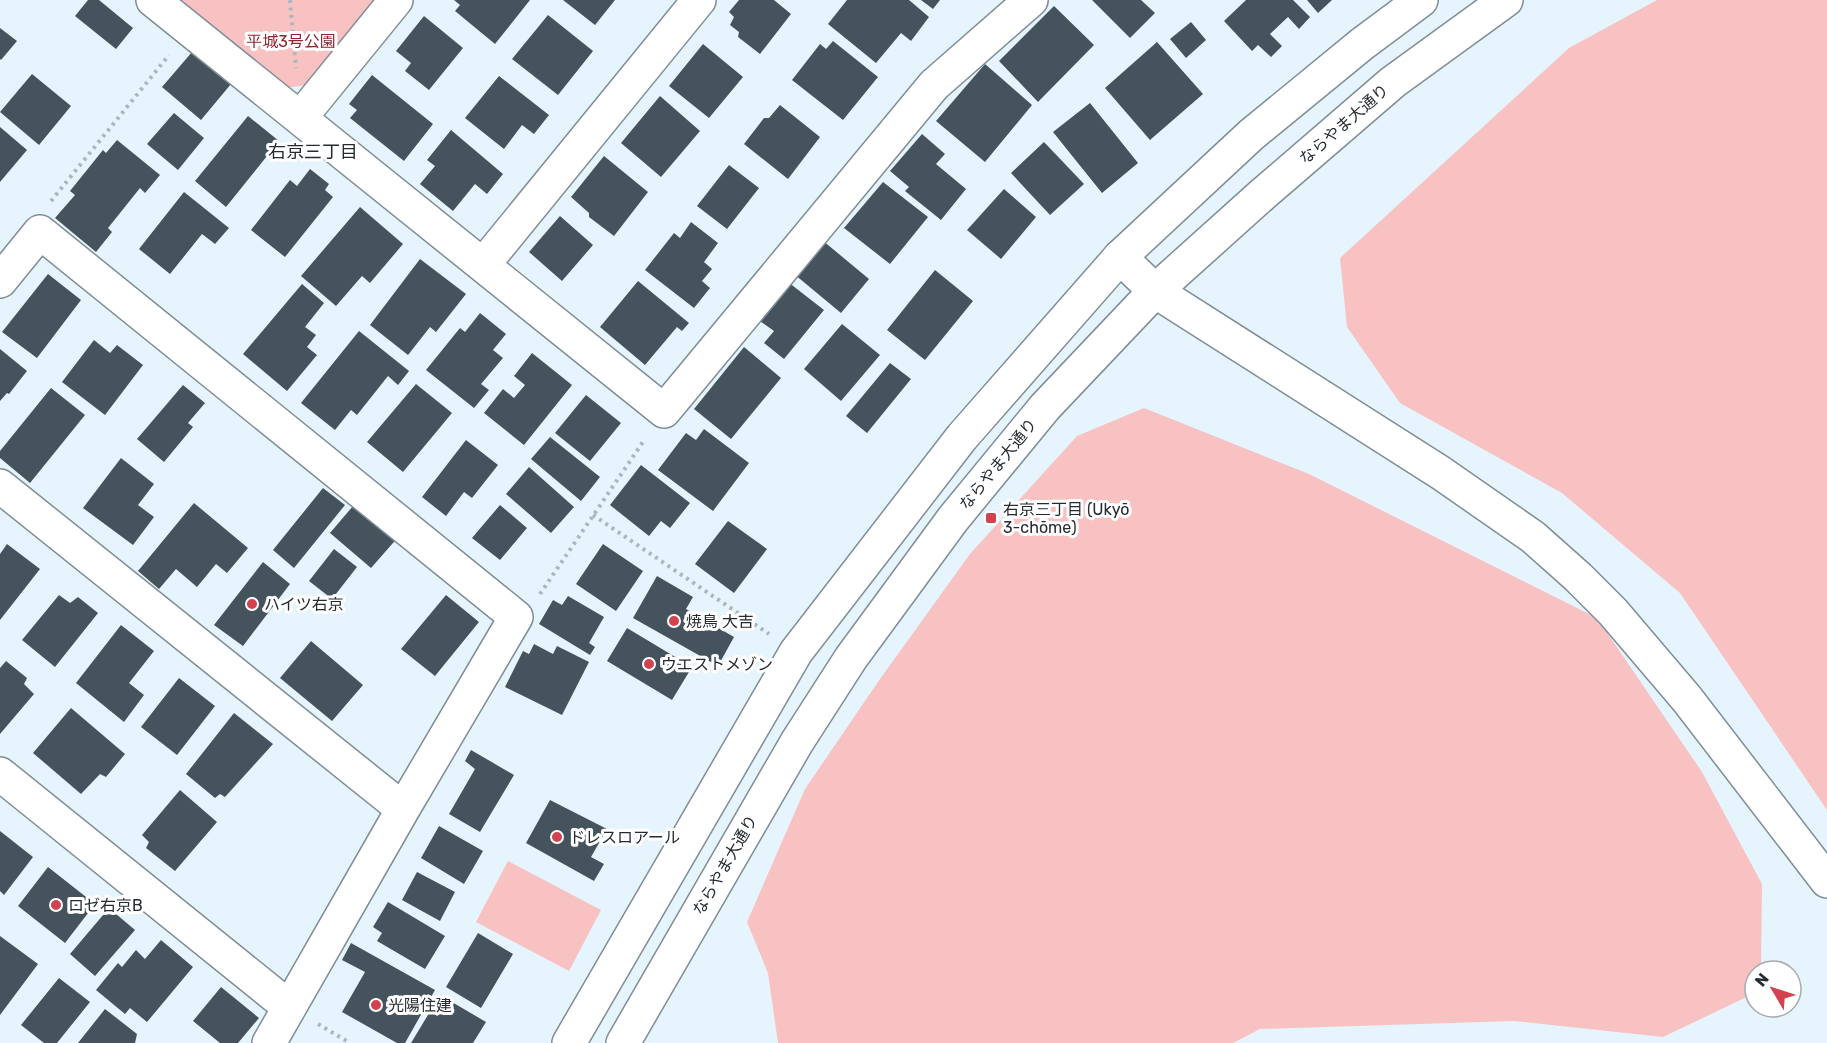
<svg xmlns="http://www.w3.org/2000/svg" width="1827" height="1043" font-family="Rubik,'Noto Sans JP',sans-serif">
<style>
.green{fill:#f7c2c1}
.building{fill:#45535d}
.lines{fill:none;stroke-linecap:round;stroke-linejoin:round}
.minor-casing{stroke:#7e8d97;stroke-width:36}
.tertiary-casing{stroke:#7e8d97;stroke-width:36}
.secondary-casing{stroke:#7e8d97;stroke-width:36}
.path{stroke:#abb7be;stroke-width:4;stroke-dasharray:3 4.5;stroke-linecap:butt}
.minor{stroke:#fff;stroke-width:33}
.tertiary{stroke:#fff;stroke-width:33}
.secondary{stroke:#fff;stroke-width:33}
.poi-dot{fill:#d2424f;stroke:#fff;stroke-width:2}
.labels{text-anchor:middle;dominant-baseline:central;stroke-width:6;stroke-linejoin:round;paint-order:stroke}
.park-label{font-size:16px;fill:#8c2630;stroke:#fff}
.street-label{font-size:16px;fill:#252b2f;stroke:#fff}
.poi-label{font-size:16px;fill:#252b2f;stroke:#fff;text-anchor:start}
.neighbourhood-label{font-size:18px;fill:#252b2f;stroke:#fff}
</style>
<rect width="100%" height="100%" fill="#e6f4fd"/>
<!-- green -->
<path class="green" d="M175,0H375L307,85L284,88Z
M1657,0H1827V810L1680,593L1562,493L1400,403L1347,327L1340,258L1569,48Z
M1144,408L1309,474L1597,618L1702,772L1762,884L1761,971H1755V993L1663,1037L1514,1021L1260,1029L1233,1043H778L768,973L747,922L805,789L880,679L970,554L1077,436Z
M508,861L601,910L569,971L476,922Z"/>
<!-- building -->
<path class="building" d="M88,0H99L133,28L116,49L75,16Z
M454,0H530L495,44L455,11L460,5Z
M563,0H615L595,25Z
M739,0H774L791,14L760,54L738,37L739,32L730,25L734,17L729,12Z
M847,0H909L929,17L911,41L901,33L876,63L828,24Z
M921,0H940L933,9Z
M1092,0H1141L1155,13L1130,38Z
M1246,0H1293L1310,17L1299,29L1288,17L1270,34L1282,46L1271,57L1258,45L1252,51L1224,21Z
M1307,0H1332L1318,13Z
M1054,6L1094,45L1038,102L999,61Z
M548,15L593,51L558,95L512,59Z
M424,16L463,48L429,90L405,71L411,63L396,51Z
M1191,22L1206,40L1186,58L1170,39Z
M0,28L17,41L1,60L0,59Z
M833,41L878,77L843,120L792,80L820,44L826,49Z
M1157,42L1203,94L1150,140L1105,88Z
M703,44L743,77L709,118L669,86Z
M192,52L231,84L201,120L162,87Z
M985,64L1032,105L985,162L936,121Z
M32,74L71,106L39,145L0,112Z
M372,75L433,124L404,161L350,118L357,110L349,104Z
M499,76L549,115L534,134L522,125L504,149L465,118Z
M660,96L700,131L661,177L621,143Z
M1090,103L1138,163L1102,193L1053,132Z
M780,105L820,137L788,179L744,144L764,118H769Z
M174,113L204,138L178,170L147,144Z
M248,116L279,141L226,207L195,181Z
M0,127L27,150L0,182Z
M451,130L503,174L487,194L475,184L453,211L420,184L435,166L427,160Z
M922,134L945,154L936,164L966,189L941,220L905,191L909,187L890,171Z
M117,140L160,175L145,193L140,188L108,228L112,232L96,252L55,218L75,195L70,191L103,150L106,153Z
M1044,142L1084,184L1050,215L1011,173Z
M604,156L648,192L614,236L589,217V213L571,197Z
M729,165L759,188L727,229L697,206Z
M310,169L329,184L325,190L333,197L285,257L251,230L290,180L297,186Z
M883,182L928,217L890,264L844,228Z
M1004,189L1036,217L1001,259L967,230Z
M184,192L229,228L215,244L202,234L170,274L139,249Z
M360,207L403,244L370,283L362,276L336,306L301,276Z
M560,216L593,245L562,281L529,252Z
M691,222L718,243L704,262L712,269L702,281L710,288L694,308L645,270L674,233L680,238Z
M822,240L869,279L841,313L794,274Z
M420,259L466,294L436,332L430,327L408,355L370,325Z
M935,270L973,301L925,360L887,330Z
M48,274L81,300L37,358L2,332Z
M638,281L689,323L682,331L677,327L645,365L600,327Z
M788,282L824,310L784,359L764,343L774,331L757,319Z
M302,284L324,303L305,327L316,335L307,347L317,355L287,391L243,354Z
M480,313L506,334L493,350L503,358L481,384L489,390L474,408L426,370L460,328L465,332Z
M842,324L880,355L841,401L804,369Z
M359,331L409,371L398,385L388,376L357,415L351,410L335,430L301,403Z
M94,340L110,353L117,345L143,365L105,415L62,382Z
M744,347L781,378L731,439L694,409Z
M0,349L27,371L9,394L7,393L0,401Z
M532,353L572,385L524,445L484,413L503,389L514,398L525,385L514,376Z
M890,363L911,379L867,433L846,416Z
M416,384L452,413L403,472L367,442Z
M183,385L205,403L188,423L193,427L164,462L137,439Z
M51,388L85,415L30,483L0,458V451Z
M586,395L621,423L590,461L555,433Z
M704,429L749,463L713,511L658,470L686,433L696,440Z
M550,437L600,477L581,501L531,459Z
M466,440L498,465L472,498L464,492L446,516L422,497Z
M121,458L154,484L138,505L154,517L133,545L83,508Z
M641,465L690,503L670,528L661,521L649,536L610,505Z
M529,467L574,507L551,533L506,494Z
M323,488L345,505L294,568L273,550Z
M359,499L400,535L371,568L330,533Z
M194,503L248,548L227,573L216,564L197,587L176,569L159,589L138,571Z
M500,505L527,528L500,560L472,538Z
M728,521L767,549L734,593L695,564Z
M7,544L40,569L0,620V554Z
M603,544L643,571L616,611L576,584Z
M334,549L357,567L332,599L309,581Z
M263,562L290,584L243,646L214,625Z
M657,576L693,597L686,609L734,637L718,666L633,618Z
M59,595L70,603L78,597L98,613L55,667L22,640Z
M446,595L479,622L435,676L401,649Z
M568,596L604,617L589,643L595,647L590,655L539,624L553,600L562,605Z
M121,625L154,651L129,683L144,695L124,722L76,683Z
M627,628L692,667L672,700L607,661Z
M311,641L363,685L332,721L280,678Z
M534,644L553,654L557,646L589,662L562,715L505,687L523,651L529,654Z
M6,661L27,678L24,684L34,694L0,734V668Z
M179,678L215,706L177,755L141,727Z
M71,708L125,754L106,777L100,774L81,794L33,753Z
M234,713L273,744L225,797L220,794L215,798L186,774Z
M471,750L514,775L480,832L449,814L475,769L465,761Z
M180,790L217,822L175,871L146,848L149,842L142,835Z
M550,800L607,829L591,857L604,864L594,881L526,843Z
M439,826L483,851L464,884L421,858Z
M0,831L33,857L4,895L0,891Z
M48,867L95,904L65,943L18,906Z
M417,872L455,892L440,921L402,900Z
M388,902L445,936L425,969L377,941L382,933L373,927Z
M109,908L135,930L95,976L70,954Z
M478,933L513,954L481,1008L446,987Z
M0,936L38,964L0,1015Z
M161,940L193,967L147,1022L130,1008L125,1014L96,990L118,963L122,967L136,950L145,959Z
M351,943L435,990L405,1043H397L342,1012L365,972L342,960Z
M59,978L90,1002L57,1043H44L21,1025Z
M221,987L259,1018L238,1043H220L193,1021Z
M440,995L486,1022L473,1043H411Z
M105,1009L137,1034L135,1043H78Z"/>
<g class="lines">
<!-- minor casing -->
<g class="minor-casing">
<path id="minor" d="M153,0L664,411L934,85L1031,0
M300,118L396,0
M483,265L699,0
M0,281L40,232L516,617L403,809L269,1043
M0,486L403,809
M0,774L289,1007"/>
</g>
<!-- tertiary casing -->
<g class="tertiary-casing">
<path id="tertiary" d="M1421,0L1362,44L1251,135L1120,257L1155,291L1441,473L1533,537L1578,577L1613,612L1687,699L1827,881
M1155,291L1263,194L1393,82L1506,0"/>
</g>
<!-- secondary casing -->
<g class="secondary-casing">
<path id="secondary" d="M569,1043L796,652L962,437L1120,257
M623,1043L797,742L851,658L953,519L1045,407L1155,291"/>
</g>
<!-- path -->
<path class="path" d="M290,0L296,68
M51,201L169,55
M593,515L769,634
M540,594L645,439
M318,1024L350,1043"/>
<!-- minor -->
<use href="#minor" class="minor"/>
<!-- tertiary -->
<use href="#tertiary" class="tertiary"/>
<!-- secondary -->
<use href="#secondary" class="secondary"/>
</g>
<!-- markers -->
<g class="poi-dot">
<rect x="985" y="512" width="12" height="12" rx="3"/>
<circle cx="252" cy="604" r="6"/>
<circle cx="674" cy="621" r="6"/>
<circle cx="649" cy="664" r="6"/>
<circle cx="557" cy="837" r="6"/>
<circle cx="56" cy="905" r="6"/>
<circle cx="376" cy="1005" r="6"/>
</g>
<g class="labels">
<!-- park labels -->
<g class="park-label">
<text x="291" y="41">平城3号公園</text>
</g>
<!-- street labels -->
<g class="street-label">
<text transform="translate(1344 124) rotate(-41)">ならやま大通り</text>
<text transform="translate(998 464) rotate(-51)">ならやま大通り</text>
<text transform="translate(725 865) rotate(-60)">ならやま大通り</text>
</g>
<!-- poi labels -->
<g class="poi-label">
<text x="1003" y="509">右京三丁目 (Ukyō<tspan x="1003" dy="18">3-chōme)</tspan></text>
<text x="264" y="604">ハイツ右京</text>
<text x="686" y="621">焼鳥 大吉</text>
<text x="661" y="664">ウエストメゾン</text>
<text x="569" y="837">ドレスロアール</text>
<text x="68" y="905">ロゼ右京B</text>
<text x="388" y="1005">光陽住建</text>
</g>
<!-- neighbourhood labels -->
<g class="neighbourhood-label">
<text x="313" y="152">右京三丁目</text>
</g>
</g>
<!-- north arrow -->
<g transform="translate(1773 989) rotate(309)"><circle r="28" fill="#ffffff" stroke="#a8aaac" stroke-width="1.5"/>
<path d="M0-4.5L10 22L0 15L-10 22Z" fill="#d2424f"/>
<text y="-9" font-size="16" font-weight="bold" text-anchor="middle" fill="#252b2f">N</text>
</g>
</svg>
